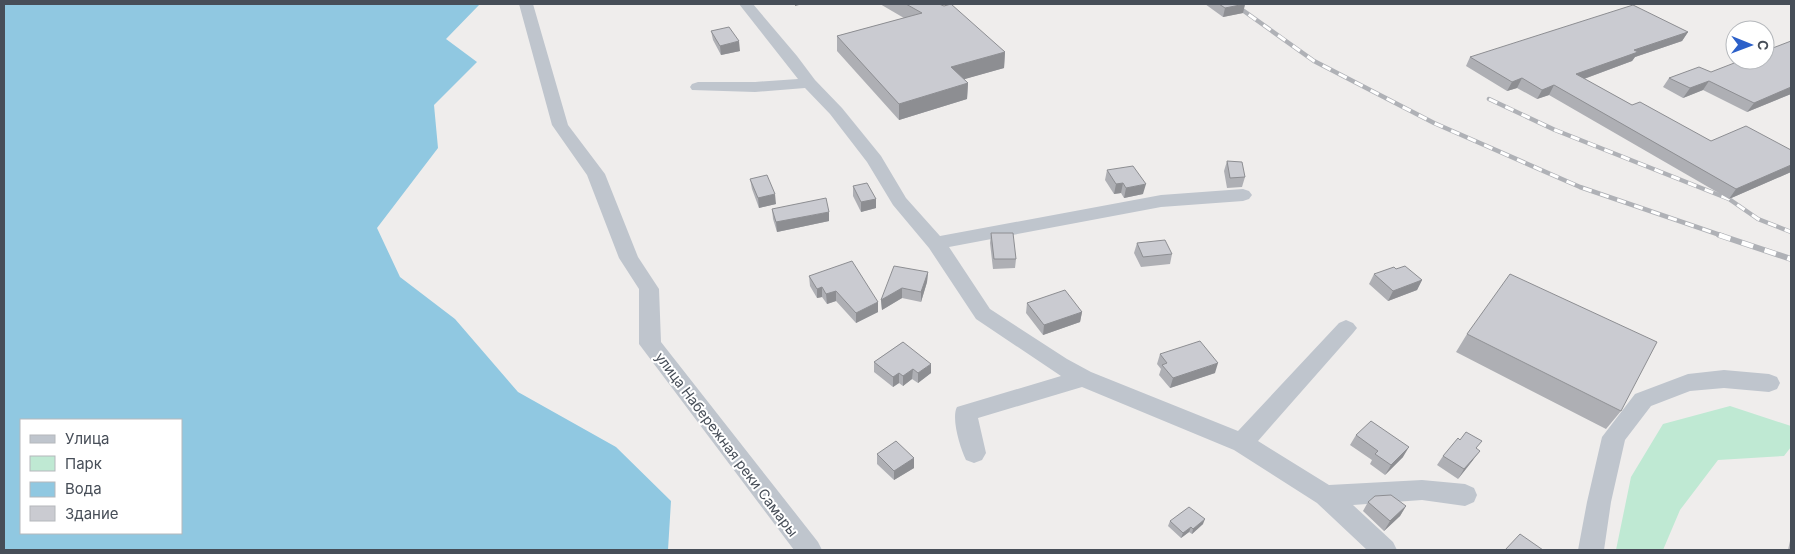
<svg xmlns="http://www.w3.org/2000/svg" width="1795" height="554" font-family="Inter,sans-serif">
<style>
.green{fill:#bfe9d3}
.water{fill:#90c8e1;fill-rule:evenodd}
.lines{fill:none;stroke-linecap:round;stroke-linejoin:round}
.minor{fill:#bfc5cd;fill-rule:evenodd}
.rail-far1-casing{stroke:#afb1b6;stroke-width:4.5}
.rail-casing{stroke:#afb1b6;stroke-width:6}
.rail-far1{stroke:#fff;stroke-width:3;stroke-dasharray:9;stroke-linecap:butt}
.rail{stroke:#fff;stroke-width:4.5;stroke-dasharray:12;stroke-linecap:butt}
.wall{fill:#aeafb4}
.shaded-wall{fill:#8d8e92}
.building{fill:#cacbd1;stroke:#8d8e92}
.labels{text-anchor:middle;dominant-baseline:central;stroke-width:4;stroke-linejoin:round;paint-order:stroke}
.street-label{font-size:14px;fill:#474e58;stroke:#fff}
</style>
<rect width="100%" height="100%" fill="#efedec"/>
<!-- green -->
<path class="green" d="M1730,406L1791,426V447L1784,456L1718,460L1680,510L1663,550H1616L1631,477L1663,424Z"/>
<!-- water -->
<path class="water" d="M4,4H480L446,39L477,62L434,105L438,148L377,228L400,277L455,319L518,392L616,447L671,501L668,550H4ZM21,420H181V533H21Z"/>
<g class="lines">
<!-- minor -->
<path class="minor" d="M519,4H533L568,125L605,174L638,257L659,289L661,342L818,542L822,550H794L639,344V289L619,258L587,175L552,125Z
M739,4H753L797,56L815,80L842,108L881,156L906,198L940,236L1161,195L1243,189L1249,191L1252,195L1249,199L1243,201L1161,207L949,247L990,309L1067,359L1091,372L1238,431L1339,323L1346,320L1353,323L1357,328L1353,333L1258,441L1329,485L1422,480L1465,484L1474,488L1477,495L1474,502L1465,506L1422,500L1353,505L1393,542L1397,550H1367L1317,503L1234,450L1082,387L978,418L986,453L982,460L974,463L966,460C960,448 951,418 957,407L1061,376L976,319L929,248L893,205L867,162L830,114L805,88L755,92L692,90L690,87L692,84L698,82H755L798,79Z
M1724,370L1769,374L1777,377L1780,383L1777,389L1769,392L1724,388L1690,391L1651,406L1625,440L1611,502L1604,550H1578L1587,502L1602,437L1635,394L1688,374Z"/>
<!-- rail-far1 casing -->
<g class="rail-far1-casing">
<path id="rail-far1" d="M1234,4L1314,61L1434,123L1580,187L1723,236
M1489,99L1555,130L1729,199L1758,219L1791,232"/>
</g>
<!-- rail casing -->
<g class="rail-casing">
<path id="rail" d="M1719,235L1791,259"/>
</g>
<!-- rail-far1 -->
<use href="#rail-far1" class="rail-far1"/>
<!-- rail -->
<use href="#rail" class="rail"/>
</g>
<!-- wall -->
<path class="wall" d="M880,4H939L1005,52L1004,68L964,79L968,83L967,99L899,120L837,51V36L904,18Z
M1205,4H1245L1243,13L1223,17Z
M711,31L740,51L721,55L713,40Z
M1688,32L1682,41L1635,57L1632,61L1584,79L1632,105L1711,141L1791,150V172L1729,199L1549,95L1537,99L1517,88L1507,91L1466,66L1470,57Z
M1711,72L1791,94L1747,112L1703,90L1683,98L1663,87L1669,78Z
M1227,161L1245,177L1242,187L1227,188L1224,171Z
M1107,170L1143,194L1124,198L1121,193L1114,194L1105,180Z
M750,179L776,204L759,208L752,189Z
M853,186L876,199V208L861,212L853,196Z
M772,209L829,221L777,232L773,219Z
M991,233L1016,259L1015,268L993,269L990,243Z
M1137,243L1172,254L1170,264L1141,267L1134,253Z
M928,272L927,282L921,302L902,298L882,310L881,300Z
M1374,274L1422,280L1417,290L1388,301L1369,284Z
M809,276L878,302V312L856,323L836,301L827,304L822,297L817,298L810,286Z
M1027,303L1082,312L1080,322L1043,335L1026,313Z
M1467,334L1621,411L1606,429L1456,352Z
M903,342L931,373L918,383L912,379L903,386L899,383L893,387L874,372V362Z
M1160,354L1215,373L1170,388L1159,375L1161,369L1157,364Z
M1356,435L1403,457L1385,475L1370,464L1372,460L1350,445Z
M1476,449L1473,460L1458,479L1437,465L1443,456Z
M877,454L914,458V468L894,480L877,464Z
M1368,502L1406,506L1400,516L1384,531L1363,511Z
M1170,521L1203,524L1192,534L1189,532L1181,538L1168,526Z
M1791,540V550H1788L1790,541Z"/>
<!-- shaded-wall -->
<path class="shaded-wall" d="M795,4H803L795,6Z
M1245,4L1243,13L1223,17L1225,8Z
M1688,32L1682,41L1635,57L1632,61L1570,84L1576,74L1634,50Z
M739,41L740,51L721,55L720,46Z
M1005,52L1004,68L951,83V67Z
M1522,78L1517,88L1507,91L1512,82Z
M1709,81L1703,90L1683,98L1690,88Z
M968,83L967,99L899,120V104Z
M1554,85L1549,95L1537,99L1542,90Z
M1791,87V94L1747,112L1754,103Z
M1791,165V172L1729,199L1736,189Z
M1123,183L1121,193L1114,194L1116,184Z
M1146,184L1143,194L1124,198L1126,188Z
M775,194L776,204L759,208L758,198Z
M876,199V208L861,212V202Z
M829,212V221L777,232L776,222Z
M928,272L927,282L921,302V292Z
M1422,280L1417,290L1388,301L1393,291Z
M822,287V297L817,298V289Z
M902,288V298L882,310L881,300Z
M836,291V301L827,304L826,294Z
M878,302V312L856,323V313Z
M1082,312L1080,322L1043,335L1044,325Z
M1218,363L1215,373L1170,388L1173,378Z
M931,364V373L918,383V373Z
M913,369L912,379L903,386V376Z
M899,373V383L893,387V377Z
M1409,447L1403,457L1385,475L1391,465Z
M1480,451L1473,460L1458,479L1464,469Z
M914,458V468L894,480V471Z
M1406,506L1400,516L1384,531L1390,521Z
M1205,519L1203,524L1192,534L1193,529Z
M1191,527L1189,532L1181,538L1183,533Z"/>
<!-- building -->
<path class="building" d="M906,4H939L944,6L951,4L1005,52L951,67L968,83L899,104L837,36L922,13Z
M1219,4H1245L1225,8Z
M1633,5L1688,32L1634,50L1638,52L1576,74L1632,105L1640,102L1711,141L1746,126L1791,150V165L1736,189L1554,85L1542,90L1522,78L1512,82L1470,57Z
M729,27L739,41L720,46L711,31Z
M1791,41V87L1754,103L1709,81L1690,88L1669,78L1699,67L1711,72L1742,60H1765V51Z
M1227,161L1242,162L1245,177L1230,178Z
M1133,166L1146,184L1126,188L1123,183L1116,184L1107,170Z
M767,175L775,194L758,198L750,179Z
M867,183L876,199L861,202L853,186Z
M826,198L829,212L776,222L772,209Z
M991,233H1013L1016,259H994Z
M1165,240L1172,254L1143,257L1137,243Z
M852,261L878,302L856,313L836,291L826,294L822,287L817,289L809,276Z
M894,266L928,272L921,292L902,288L881,300Z
M1405,266L1422,280L1393,291L1374,274L1394,267L1396,269Z
M1510,274L1657,342L1621,411L1467,334Z
M1065,290L1082,312L1044,325L1027,303Z
M1200,341L1218,363L1173,378L1162,365L1167,363L1160,354Z
M903,342L931,364L918,373L913,369L903,376L899,373L893,377L874,362Z
M1371,421L1409,447L1391,465L1375,454L1378,451L1356,435Z
M1466,432L1482,441L1476,448L1480,451L1464,469L1443,456L1458,438L1460,440Z
M896,441L914,458L894,471L877,454Z
M1391,495L1406,506L1390,521L1368,502L1375,496Z
M1189,507L1205,519L1193,529L1191,527L1183,533L1170,521Z
M1520,534L1543,550H1505Z"/>
<g class="labels">
<!-- street labels -->
<g class="street-label">
<text transform="translate(727 444) rotate(53)">улица Набережная реки Самары</text>
</g>
</g>
<!-- border -->
<rect width="1795" height="554" fill="none" stroke="#474e58" stroke-width="10"/>
<!-- legend -->
<rect x="20" y="419" width="162" height="115" fill="#ffffff" stroke="#b5b8bc"/>
<rect x="30" y="435" width="25" height="8" fill="#bfc5cd" stroke="#b5b8bc"/>
<text x="65" y="444" font-size="15" fill="#474e58">Улица</text>
<rect x="30" y="456" width="25" height="15" fill="#bfe9d3" stroke="#b5b8bc"/>
<text x="65" y="469" font-size="15" fill="#474e58">Парк</text>
<rect x="30" y="482" width="25" height="15" fill="#90c8e1" stroke="#b5b8bc"/>
<text x="65" y="494" font-size="15" fill="#474e58">Вода</text>
<rect x="30" y="506" width="25" height="15" fill="#cacbd1" stroke="#b5b8bc"/>
<text x="65" y="519" font-size="15" fill="#474e58">Здание</text>
<!-- north arrow -->
<g transform="translate(1750 45) rotate(91)"><circle r="24" fill="#ffffff" stroke="#b5b8bc"/>
<path d="M0-4L9 19L0 12L-9 19Z" fill="#2c60c9"/>
<text y="-8" font-size="14" font-weight="bold" text-anchor="middle" fill="#474e58">С</text>
</g>
</svg>
